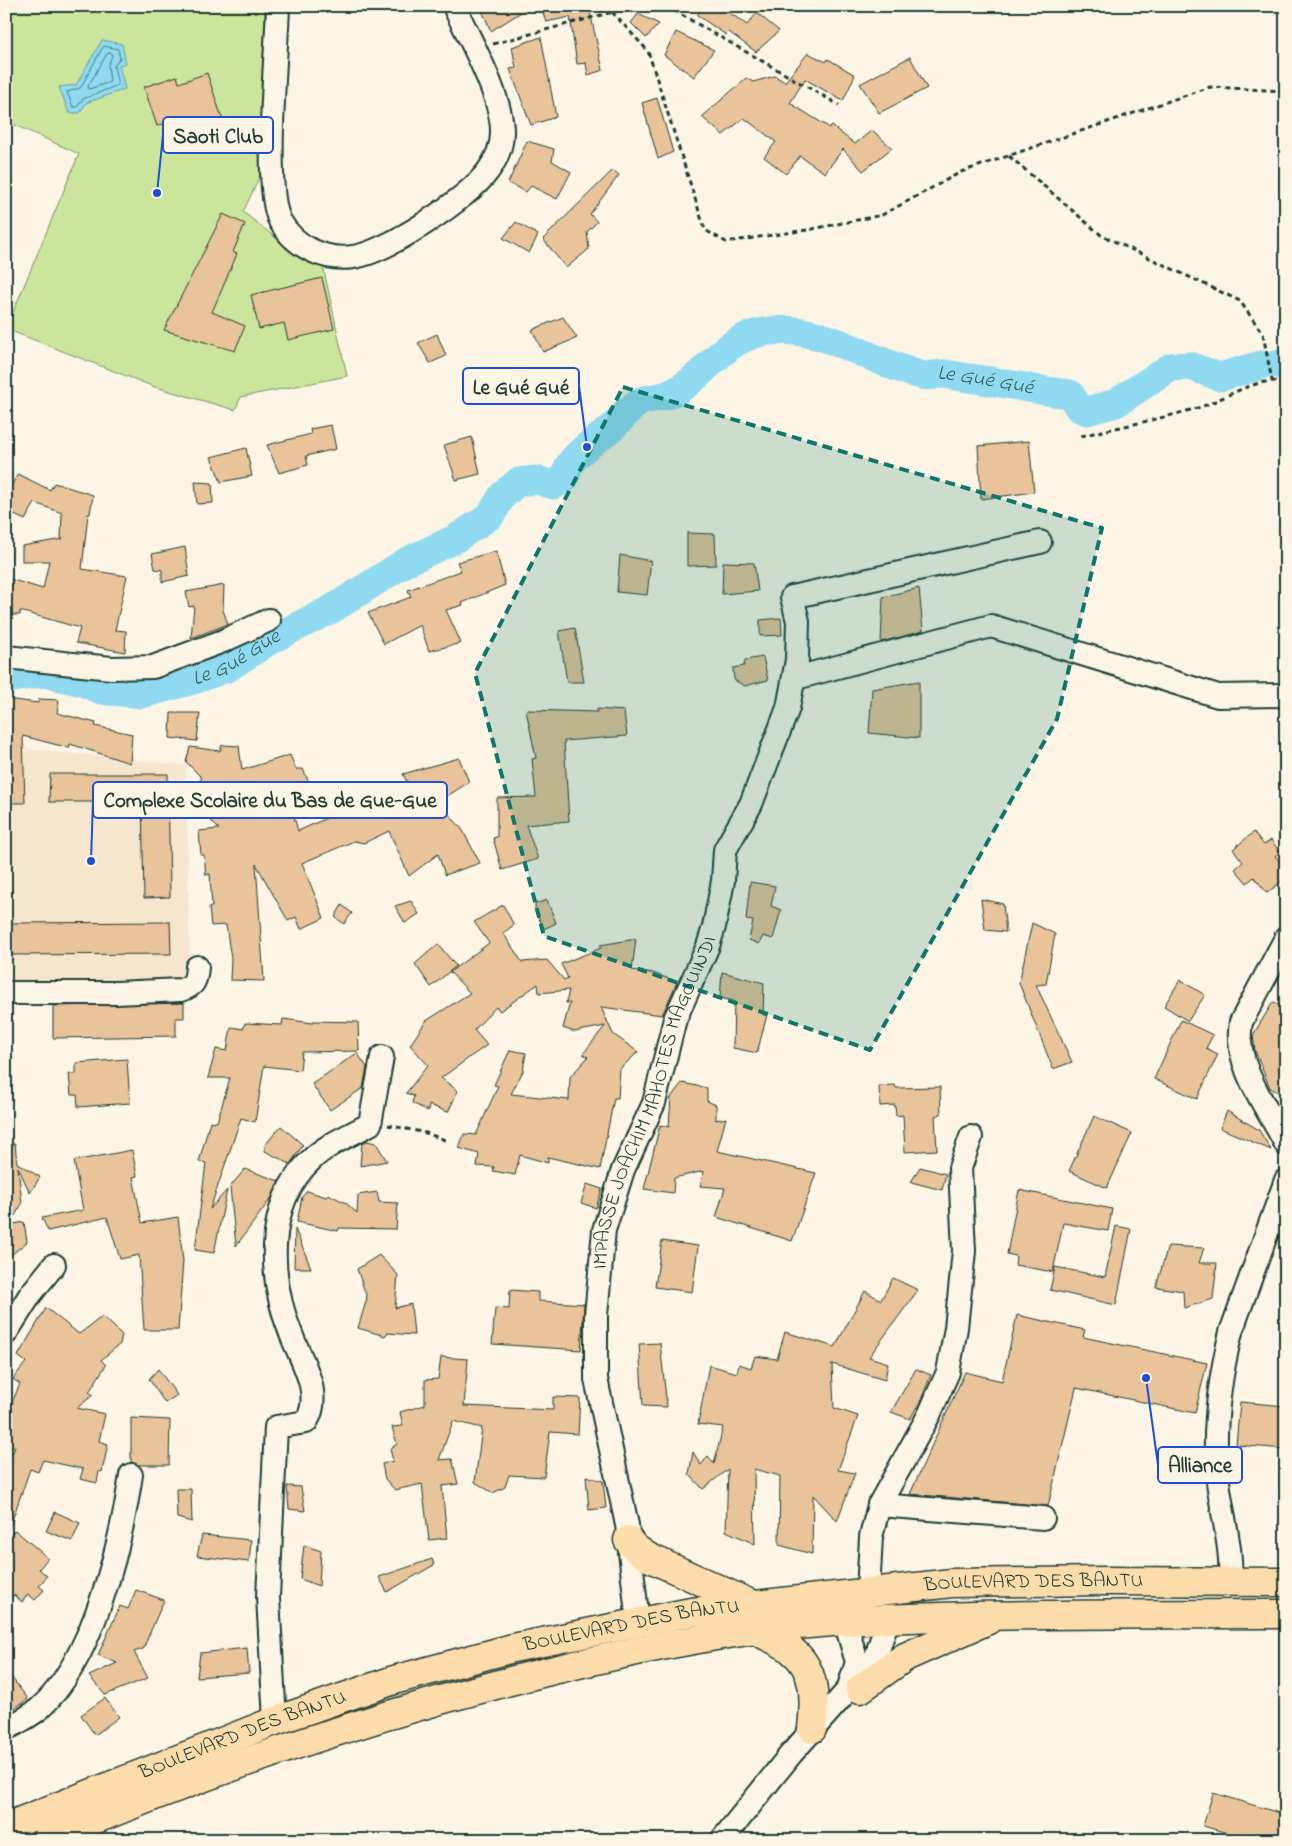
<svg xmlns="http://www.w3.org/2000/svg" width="1292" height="1846" font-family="'Indie Flower',sans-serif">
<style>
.built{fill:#f6e6ce}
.green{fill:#cbe59c;stroke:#759168}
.water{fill:#8fdaf0;stroke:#629ba5}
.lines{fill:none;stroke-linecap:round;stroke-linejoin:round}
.shore{stroke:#4c7c7f;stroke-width:1}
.river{stroke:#8fdaf0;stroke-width:29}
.building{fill:#e9c399;stroke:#1f3d34}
.minor-casing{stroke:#1f3d34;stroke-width:26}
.highway-casing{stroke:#1f3d34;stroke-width:31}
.path{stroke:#1f3d34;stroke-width:3;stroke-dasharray:5 4;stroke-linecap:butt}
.minor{stroke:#fcf5e5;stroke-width:22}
.highway{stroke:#fddcac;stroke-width:28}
.marked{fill:#0f766e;fill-opacity:0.2;stroke:#0f766e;stroke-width:4;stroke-dasharray:10 6;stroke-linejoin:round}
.labels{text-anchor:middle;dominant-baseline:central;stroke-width:4;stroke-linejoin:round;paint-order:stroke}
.street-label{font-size:20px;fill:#1f3d34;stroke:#fcf5e5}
.water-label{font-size:21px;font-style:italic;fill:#355c5a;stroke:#fcf5e5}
.leader{fill:none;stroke:#1d4ed8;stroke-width:2}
.callout-dot{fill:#1d4ed8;stroke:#fcf5e5;stroke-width:2}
.callout{fill:#fcf5e5;stroke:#1d4ed8;stroke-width:2}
.callout-label{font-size:21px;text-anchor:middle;font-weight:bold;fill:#1f3d34}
</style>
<rect width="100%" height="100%" fill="#fcf5e5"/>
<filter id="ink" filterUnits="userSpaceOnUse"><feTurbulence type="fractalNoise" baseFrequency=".02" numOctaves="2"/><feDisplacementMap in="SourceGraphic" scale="10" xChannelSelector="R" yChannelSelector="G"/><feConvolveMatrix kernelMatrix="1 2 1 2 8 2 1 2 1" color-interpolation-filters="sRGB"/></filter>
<g filter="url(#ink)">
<!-- built -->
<path class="built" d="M6,734L17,736L29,749L186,765L190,970L180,981L6,984Z"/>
<!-- green -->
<path class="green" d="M6,6H265L261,174L243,212L308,263L323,266L347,376L241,397L235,410L152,386L6,329L79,154L6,121Z"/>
<!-- water -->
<path class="water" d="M102,40L122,44L126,64L119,65L125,89L86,103L80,113H69L59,87L76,85Z"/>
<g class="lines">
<!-- shore -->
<path class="shore" d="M104,46L118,49L120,58L114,66L118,85L83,99L77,107H73L67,92L80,88Z
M111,53L112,56L108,65L110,82L89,89L88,86L107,54Z"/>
<!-- river -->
<g class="river">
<path d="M1278,364L1286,365"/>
<path id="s1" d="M6,679L44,673L82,682L101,690L142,694L197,679L227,668L270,640L332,609L406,562L455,539L490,516L503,495L518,482L536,480L554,485L565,478C566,474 567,470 568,467C577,451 597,440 610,429C621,420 629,407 641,401C649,398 659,398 667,395C702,382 718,344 755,334C813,317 867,362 921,375C927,377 936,374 943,374C952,375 961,377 969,378C1003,382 1036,391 1070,394L1079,408L1087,411L1116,403L1171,367L1190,366L1220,377L1261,365"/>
</g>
</g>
<!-- building -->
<path class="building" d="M480,6H531L491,31Z
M541,6H591L590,12L603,70L588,75L586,63L577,64L570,17L546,22Z
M706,6H720L747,25L757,13L779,31L756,52L729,32L726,35L697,15Z
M638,14L659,24L646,38L631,23Z
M676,32L714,50L694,77L664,55Z
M541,37L556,117L531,125L510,69L516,68L512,47Z
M808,53L826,62L828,59L855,75L843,101L805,79L790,103L830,128L832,126L855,144L872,130L892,148L863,171L843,149L825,173L800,156L786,174L764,157L776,142L744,118L723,135L702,117L746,78L753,82L775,76L785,82Z
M910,57L927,88L879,113L860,84Z
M207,73L224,124L190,135L184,117L157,126L144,87L177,76L179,83Z
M657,98L673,152L658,159L642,103Z
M527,141L554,149L552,161L571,172L557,199L531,186L526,192L508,183Z
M613,170L619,175L590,214L597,222L587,232L589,249L566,268L543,239Z
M223,214L245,224L233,252L237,254L212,312L245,326L235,351L164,330Z
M516,222L538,235L529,253L503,238Z
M322,278L334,329L288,340L284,323L259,329L251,295Z
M563,317L577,338L543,352L532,330Z
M437,334L446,356L430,363L418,343Z
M331,425L336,449L306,456L308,465L279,473L267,445L311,434L310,429Z
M472,437L480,474L456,480L444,445Z
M1029,441L1034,492L981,499L978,446Z
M246,448L252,476L221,482L211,457Z
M18,474L50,490L54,483L93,495L90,514H88L82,569L127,576L115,630L126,631L125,652L76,643L80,628L20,611V615H6V578L43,589L49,561H22V546L63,539L61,538L62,513L35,503L25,520L6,511V495Z
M195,482L212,483L213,503L197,504Z
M687,533L715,534L716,565L687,566Z
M185,547L189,576L162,582V570L155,569L152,554Z
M496,551L505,585L462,603L463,605L446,610L461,643L429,651L420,625L384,644L368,613L411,597L408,590L461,571L457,562Z
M620,555L651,561L647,595L617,592Z
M723,562L754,563L758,591L722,594Z
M224,585L223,610L228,624L191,638L194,606L189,607L186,592Z
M919,588L923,631L881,642L883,597Z
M781,618L782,635L760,636V620Z
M575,628L584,682H567L559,631Z
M763,657L768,680L745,686L734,680L733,668L744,666L745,660Z
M919,681V738L869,733L872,689Z
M6,699L38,703L39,699L59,700L57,713L96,723L95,726L132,734L130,763L70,744L69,748L23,736L25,803H6Z
M597,709L624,711L627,736L564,741L569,821L526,825L538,859L502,870L493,838L497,837V798L536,797L532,759L536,758L526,710L597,712Z
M171,713H200L197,741L170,738Z
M222,745L239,746L242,770L290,755L296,769H303L311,787L288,796L298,831L347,809L346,804L409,786L403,774L459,758L469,782L438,802L462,829L480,863L445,875L438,854L409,876L389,831L364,843L354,841L302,863L324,918L301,929L296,917L288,921L256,864L264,981L230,980L231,959L226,925L211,926L209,907H212L210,874L206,875L204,855H201L199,831L219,829L202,812L204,799L189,791L202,778L186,762L190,747L220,751Z
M50,774H168L170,897L144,898L142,802H49Z
M1254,832L1264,845L1271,840L1280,852L1275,856L1286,868V878L1267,893L1254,877L1247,883L1235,869L1243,862L1233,849Z
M750,882L775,886L771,906L781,910L773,939L763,936L759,944L749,940L753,921L746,920Z
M981,899L1003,904L1006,932L985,930Z
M547,900L556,923L544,929L535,910V904Z
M411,901L419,914L405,923L395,906Z
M342,905L352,913L344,924L335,917Z
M503,905L514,925L503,933L522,962L547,960L564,980L568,978L561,964L601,948L600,945L636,939L632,970L653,973L677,982L662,1015L601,1007L613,1034L638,1052L620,1069L618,1098H614L600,1169L548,1157V1163L520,1155L515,1175L493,1171L494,1167L477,1166L479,1154L459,1148L464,1134L476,1135L498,1086L494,1085L510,1050L526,1053L523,1071L511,1094L569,1100L570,1077L588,1057L583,1054L605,1026L574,1032L563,1028L570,1003H566L569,990L539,993L538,984L500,1011L496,1007L474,1030L487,1045L441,1078L458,1091L448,1112L429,1105L428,1111L412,1103L414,1096L406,1093L428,1065L410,1045L426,1021L470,993L450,972L489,943L474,922Z
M170,922L171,954L6,955V923Z
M1032,923L1055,934L1046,984L1036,985L1072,1062L1053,1069L1019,983Z
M438,944L456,966L431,987L415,964Z
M722,972L764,983L763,1015H767L757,1053L733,1048L734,1001L720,998Z
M1180,980L1205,995L1188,1021L1164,1006Z
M1273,1002L1286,1009V1096L1270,1088L1255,1051L1253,1035Z
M184,1003V1018H176V1036L53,1038V1006Z
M283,1019L313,1023V1021L358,1022L359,1051L302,1052L300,1070L264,1066L255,1122L241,1118L210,1209L227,1190L214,1253L195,1250L206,1163L199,1162L210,1121L217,1122L230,1078H208L216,1049L227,1051L231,1027L243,1029L245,1023L282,1025Z
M1181,1020L1213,1035L1206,1048L1218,1054L1197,1099L1154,1079Z
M357,1053L367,1067L363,1088L330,1110L312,1084Z
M127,1059L130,1103L78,1107L77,1095H71L69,1074H76V1063Z
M682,1083L707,1088V1101L716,1105V1120L726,1118L717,1151L816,1173L792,1241L716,1217L725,1188L700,1186L704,1171L674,1178L673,1193L644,1189L660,1125L669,1127L671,1097Z
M895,1085L896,1088L940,1087L941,1114L935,1116L937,1150L905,1152L903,1115L896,1116L895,1105L880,1106L879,1086Z
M1227,1111L1259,1130L1271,1150L1220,1128Z
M1094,1116L1132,1133L1107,1188L1069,1171Z
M281,1126L303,1145L290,1164L265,1151V1145Z
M367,1141L376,1143L387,1161L360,1166L362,1143Z
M15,1144L17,1163L40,1177L30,1193L18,1167L22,1204L9,1225L24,1222L27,1242L6,1259V1145Z
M132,1150L137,1176L133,1177L142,1223L178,1217L183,1261L178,1330H144L139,1255L120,1259L107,1217L48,1231L42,1218L83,1210L74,1161Z
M920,1167L946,1174L942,1190L911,1182Z
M245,1169L279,1181L272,1197L236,1246L230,1187Z
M587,1184L602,1189L596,1208L581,1203Z
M1019,1190L1112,1209L1108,1231L1063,1223L1053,1272L1015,1265L1016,1256L1007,1254Z
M307,1191L326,1197L328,1194L346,1203L357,1213L358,1195L377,1192L379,1202L398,1203L396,1229L339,1228L338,1231L297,1222L302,1197Z
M1116,1226L1131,1229L1116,1305L1050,1290L1055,1267L1105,1277Z
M295,1229L311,1268H294Z
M662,1241L698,1246L692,1292L655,1287Z
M1168,1246L1204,1248L1199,1263H1217L1213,1299L1184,1308L1183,1291L1156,1287Z
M379,1255L398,1275L395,1308L411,1304L414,1335L387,1333L385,1336L358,1328L367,1298L357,1269Z
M893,1278L918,1290L869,1357L888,1363L885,1380L832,1364L834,1408L858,1416L838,1470L855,1473L837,1521L813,1495L812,1554L779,1545L780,1476L754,1469L755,1544L726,1531L728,1469L703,1489L689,1474L693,1452L701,1465L708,1456L714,1464L723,1427L698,1424L709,1365L737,1373L739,1364L751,1368L755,1356L777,1359L785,1332L835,1347L865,1291L881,1300Z
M510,1290L538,1292V1301L584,1304L581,1350L492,1344L495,1308L509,1309Z
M46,1308L79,1334L103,1316L122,1335L120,1344L101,1360L106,1365L89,1392L93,1395L77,1408L105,1414L99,1441L108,1444L102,1472L99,1471L97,1483L80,1479L83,1469L43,1460L38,1472L30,1469L8,1532H6V1468L15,1447L6,1443V1416L20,1384L13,1379L26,1362L18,1356Z
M1017,1315L1085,1330L1083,1337L1207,1363L1195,1413L1076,1388L1048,1506L910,1494L965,1372L1002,1381Z
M660,1343L667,1407L643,1406L639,1344Z
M441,1357L468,1359L464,1406L553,1410V1397L580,1398L578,1434L550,1432L544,1477L509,1475L505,1487L493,1493L475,1482L482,1428L453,1421L439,1460L452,1459L458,1484L442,1486L447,1538L429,1540L422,1484L395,1490L385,1479L382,1464L393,1461L390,1449L397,1444L392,1427L403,1426L400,1412L425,1405V1380L438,1379Z
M158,1369L177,1395L165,1403L149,1379Z
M916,1369L931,1375L921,1400L910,1419L891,1412Z
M1240,1402L1286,1406V1449L1236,1445Z
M131,1418L170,1420L169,1465H139L131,1462Z
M586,1476L603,1481L606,1508L589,1510Z
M287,1486L301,1487L305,1511L289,1509Z
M176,1489H191L192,1522L177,1518Z
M55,1512L80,1523L72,1541L46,1531Z
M15,1530L48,1558L39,1569L47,1576L39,1586L44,1590L35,1600L28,1594L22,1602L14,1595L6,1604V1540Z
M202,1535L251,1540L249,1562L197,1556Z
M304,1545L321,1551L319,1586L300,1579Z
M432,1559L434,1565L387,1592L379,1577Z
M136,1590L164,1600L143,1649L134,1652L148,1678L105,1695L89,1676L117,1663L98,1655L120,1606L128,1609Z
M247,1648L249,1673L197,1677L200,1653Z
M6,1670L28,1699L6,1714Z
M105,1698L119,1717L95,1735L81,1715Z
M1213,1793L1286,1815L1283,1840H1252L1203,1826Z"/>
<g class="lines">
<!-- minor casing -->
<g class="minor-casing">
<g id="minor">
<path d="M278,6C277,49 263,189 280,221C295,247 324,261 353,257C386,253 469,198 488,171C496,160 502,146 502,133C503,98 469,38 454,6"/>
<path d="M6,657L111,668L153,667L223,641L269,620"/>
<path d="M796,678L991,626L1218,696L1286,695"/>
<path d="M1286,938L1241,1022C1233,1065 1267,1107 1286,1144"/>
<path d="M6,993H116L181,990C194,986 196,981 197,967"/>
<path d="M6,1333L30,1295L54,1265"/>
<path d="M879,1505L1043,1518"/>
<path d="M1230,1582C1233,1546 1220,1509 1217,1472C1213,1426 1220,1377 1231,1332L1286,1180"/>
<path d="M868,1592L871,1537L879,1505L929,1415L948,1372L956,1328L964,1251L960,1168L971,1137"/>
<path id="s2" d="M638,1623L627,1525L596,1379V1315L604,1230L623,1170L654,1103L675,1019L708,946L714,927L723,881L725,850L751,804L788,708L797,660L798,621L792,597L1040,542"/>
<path d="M862,1687L869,1679L888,1619"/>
<path d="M275,1721L268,1597L276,1427L306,1422C323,1396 303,1363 293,1339C269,1282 263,1206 311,1160C327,1144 351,1135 370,1124L382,1057"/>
<path d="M6,1729C17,1723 29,1717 39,1709C93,1661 121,1544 131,1475"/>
<path d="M722,1840L791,1754L848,1690L857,1662L845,1621"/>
</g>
</g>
<!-- highway casing -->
<g class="highway-casing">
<g id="highway">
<path d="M628,1540L636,1549L648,1557L751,1604"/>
<path d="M755,1630C767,1637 780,1641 790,1649C817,1669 815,1699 812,1729"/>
<path d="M860,1689L905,1657L988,1620"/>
<path id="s3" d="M6,1827L275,1721L394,1680L513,1648L691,1612L952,1583L1104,1581L1286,1582"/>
<path d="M46,1840C199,1775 357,1720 518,1679C596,1659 676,1641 756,1630C828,1620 900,1618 973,1616C1077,1614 1181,1614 1286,1614"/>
</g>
</g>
<!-- path -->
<path class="path" d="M666,6L839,105
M612,12L648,51L705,230L726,242L807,230L882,215L961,172L1210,87L1286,91
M493,44L635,6
M1009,156L1101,235L1240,301L1263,334L1272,381
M1081,436C1118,427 1157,420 1194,409C1223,401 1254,376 1286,382
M388,1125L426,1133L445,1140"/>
<!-- minor -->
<use href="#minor" class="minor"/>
<!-- highway -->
<use href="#highway" class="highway"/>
</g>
</g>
<!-- marked area -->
<path class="marked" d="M623,387L1102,528L1057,719L870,1050L544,936L475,673Z"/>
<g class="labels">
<!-- street labels -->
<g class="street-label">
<text stroke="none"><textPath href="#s2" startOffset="534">IMPASSE JOACHIM MAHOTES MAGOUINDI</textPath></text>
<text stroke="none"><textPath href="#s3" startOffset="1064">BOULEVARD DES BANTU</textPath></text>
<text stroke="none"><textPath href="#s3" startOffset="659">BOULEVARD DES BANTU</textPath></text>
<text stroke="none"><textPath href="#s3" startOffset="254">BOULEVARD DES BANTU</textPath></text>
</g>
<!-- water labels -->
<g class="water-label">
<text stroke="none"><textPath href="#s1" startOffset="1111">Le Gué Gué</textPath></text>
<text stroke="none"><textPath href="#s1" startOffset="241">Le Gué Gué</textPath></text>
</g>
</g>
<!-- callouts -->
<path class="leader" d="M157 193L163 135M587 447L579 386M91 861L93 800M1146 1378L1158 1465"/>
<g class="callout-dot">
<circle cx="157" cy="193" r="5"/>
<circle cx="587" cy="447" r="5"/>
<circle cx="91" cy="861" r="5"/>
<circle cx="1146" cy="1378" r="5"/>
</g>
<g class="callout">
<rect x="163" y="117" width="110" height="36" rx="5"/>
<rect x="463" y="368" width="116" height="36" rx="5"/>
<rect x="93" y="782" width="354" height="36" rx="5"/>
<rect x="1158" y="1447" width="84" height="36" rx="5"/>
</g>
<g class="callout-label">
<text x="218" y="143">Saoti Club</text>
<text x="521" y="394">Le Gué Gué</text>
<text x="270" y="807">Complexe Scolaire du Bas de Gue-Gue</text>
<text x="1200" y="1472">Alliance</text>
</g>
<!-- margin -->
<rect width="1292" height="1846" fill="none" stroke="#fcf5e5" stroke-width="25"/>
<rect x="12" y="12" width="1267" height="1821" fill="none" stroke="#1f3d34" stroke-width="2" filter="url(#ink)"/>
</svg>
